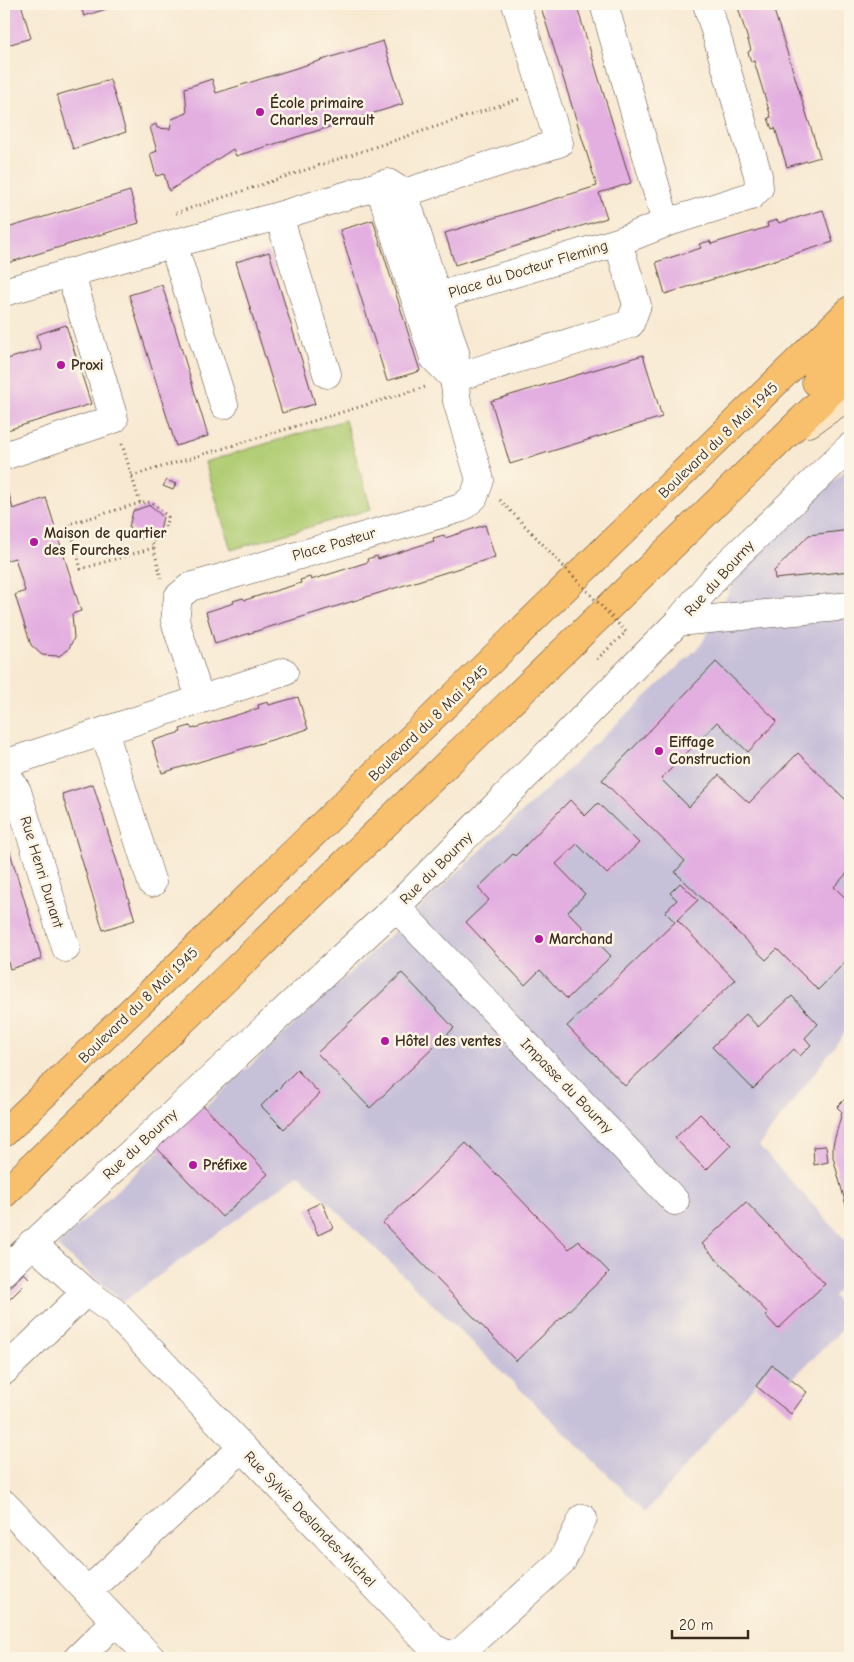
<svg xmlns="http://www.w3.org/2000/svg" width="854" height="1662" font-family="'Comic Neue',sans-serif">
<style>
.industrial{fill:#c7c0d9}
.green{fill:#b1cd74;stroke:#767c49}
.building{fill:#e3afe1}
.lines{fill:none;stroke-linecap:round;stroke-linejoin:round}
.minor-casing{stroke:#574739;stroke-width:29}
.secondary-casing{stroke:#574739;stroke-width:29}
.primary-casing{stroke:#574739;stroke-width:29}
.path{stroke:#574739;stroke-width:3;stroke-dasharray:1 4;stroke-linecap:butt}
.minor{stroke:#fff;stroke-width:28}
.secondary{stroke:#fce5c4;stroke-width:28}
.primary{stroke:#f8bf6c;stroke-width:28}
.path-bridge{stroke:#574739;stroke-width:3;stroke-dasharray:1 4;stroke-linecap:butt}
.poi-dot{fill:#b5179e;stroke:#fcf5e5;stroke-width:2}
.labels{text-anchor:middle;dominant-baseline:central;stroke-width:5;stroke-linejoin:round;paint-order:stroke}
.poi-label{font-size:15px;font-weight:bold;fill:#3b2a1e;stroke:#fcf5e5;text-anchor:start}
.street-label{font-size:15px;fill:#3b2a1e;stroke:#fcf5e5}
</style>
<rect width="100%" height="100%" fill="#fcf5e5"/>
<filter id="ink" filterUnits="userSpaceOnUse"><feTurbulence type="fractalNoise" baseFrequency=".02" numOctaves="2"/><feDisplacementMap in="SourceGraphic" scale="10" xChannelSelector="R" yChannelSelector="G"/><feConvolveMatrix kernelMatrix="1 2 1 2 8 2 1 2 1" color-interpolation-filters="sRGB"/></filter>
<filter id="wash" filterUnits="userSpaceOnUse"><feTurbulence type="fractalNoise" baseFrequency=".0096" numOctaves="4" result="noise"/><feDisplacementMap in="SourceGraphic" scale="20" xChannelSelector="R" yChannelSelector="G"/><feGaussianBlur stdDeviation="1.12" result="paint"/><feColorMatrix in="noise" values="0 0 0 0 0 0 0 0 0 0 0 0 0 0 0 0 0 1.4 0 .05"/><feComposite in="paint" operator="in"/></filter>
<g filter="url(#wash)">
<rect width="100%" height="100%" fill="#f8e9d2"/>
<!-- industrial -->
<path class="industrial" d="M850,466V1026L759,1146L850,1245V1279L833,1296L850,1314V1322L791,1380L772,1365L646,1512L299,1174L123,1302L57,1246L701,645L742,567Z"/>
<!-- green -->
<path class="green" d="M345,420L371,509L231,550L205,462Z"/>
<g id="blocks">
<!-- building -->
<path class="building" d="M4,4H21L31,38L4,46Z
M80,4H122L84,16Z
M540,4H576L631,183L599,193L607,218L455,265L445,233L597,186Z
M737,4H772L820,157L787,167L775,128L772,129L768,118L771,117L754,61L751,62L748,52L751,50Z
M383,41L403,104L236,156L233,149L169,191L164,174L156,176L150,154L157,151L150,127L156,124L157,128L170,129L172,119L187,113L185,88L212,79L216,93Z
M110,80L126,132L73,149L57,95Z
M130,191L139,223L4,264V229Z
M823,210L833,242L665,294L656,262L701,248L699,244L710,241L711,244L768,227L767,223L777,220L779,223Z
M373,220L420,371L387,381L340,230Z
M269,252L315,404L282,413L236,262Z
M162,285L208,436L176,446L129,295Z
M66,325L91,404L4,431V360L41,349L36,335Z
M643,355L662,417L510,464L491,401Z
M167,480L176,484L173,490L163,486Z
M9,494L13,509L46,498L81,611L72,614L74,638L68,650L59,656L42,655L31,645L15,595L25,591L15,558L4,561V495Z
M150,505L163,517L159,534L142,539L129,527L133,511Z
M485,525L495,557L215,644L206,612L234,603L233,601L243,598L245,600L301,583L300,580L310,577L311,580L368,562L367,559L377,556L378,559L434,541L433,538L444,535L445,538Z
M850,530V571L775,579L774,571L809,535Z
M716,662L777,721L748,752L717,722L661,779L689,807L719,775L749,803L798,753L850,804V870L834,887L850,902V957L818,990L777,949L766,960L675,872L685,861L602,780Z
M298,697L308,729L162,773L152,741L181,732L180,729L190,726L192,729L259,708L258,705L268,702L269,705Z
M93,784L135,920L103,930L62,794Z
M570,800L585,816L598,803L639,843L607,874L577,844L556,864L585,894L568,912L611,956L567,999L540,970L525,985L466,922L489,900L478,888L513,854L515,856Z
M4,832L42,959L10,969L4,948Z
M680,883L698,900L677,920L735,980L625,1086L567,1026L675,922L665,912L677,900L670,893Z
M402,973L454,1028L370,1108L317,1053Z
M792,996L818,1024L805,1038L811,1045L800,1056L794,1049L753,1089L712,1047L746,1014L758,1027Z
M297,1070L320,1094L284,1129L261,1106Z
M850,1094V1220L833,1157V1145L842,1112L837,1107Z
M202,1104L268,1174L222,1217L156,1147Z
M700,1114L731,1145L706,1170L675,1138Z
M466,1143L569,1249L579,1241L609,1272L516,1361L383,1223Z
M826,1146L828,1162L814,1165L813,1147Z
M322,1202L333,1228L318,1235L307,1209Z
M746,1202L825,1284L778,1329L766,1316L768,1313L702,1244Z
M24,1273L30,1279L8,1301L4,1297V1292Z
M772,1365L807,1392L791,1414L756,1386Z"/>
</g>
</g>
<g filter="url(#ink)">
<use href="#blocks" fill-opacity="0" stroke="#574739" stroke-width="1"/>
<g class="lines">
<!-- minor casing -->
<g class="minor-casing">
<path id="minor" d="M604,4L666,223
M379,185L434,358L454,378
M404,193L559,143L516,4
M279,216L327,374
M618,242L666,223L751,196L759,188L758,175L707,4
M173,244L224,405
M4,292L164,246L279,216L388,183L404,193L455,352L454,378L457,401L480,480L474,497L461,508L190,587L178,597L175,621L200,699
M438,296L618,242L637,305L630,324L454,378
M4,456L114,419L70,272
M678,622L850,606
M104,731L152,883
M4,764L284,672
M4,770L17,791L66,948
M396,907L675,1201
M32,1243L86,1292L113,1311L433,1648L449,1655L462,1651L562,1561L583,1518
M4,1271L396,907L678,622L722,569L850,447
M4,1371L86,1292
M4,1504L151,1658
M88,1591L242,1448
M78,1658L116,1621"/>
</g>
<!-- secondary casing -->
<g class="secondary-casing">
<path id="secondary" d="M809,423L850,395"/>
</g>
<!-- primary casing -->
<g class="primary-casing">
<path id="primary" d="M816,382L850,347
M4,1133L149,994L850,310
M4,1194L850,373"/>
</g>
<!-- path -->
<path class="path" d="M176,213L519,99
M122,444L140,503L152,502L168,517L162,537L152,541L161,578
M132,476L425,387
M500,500L532,533
M140,503L69,524L81,569L153,548
M597,659L626,632"/>
<!-- minor -->
<use href="#minor" class="minor"/>
<!-- secondary -->
<use href="#secondary" class="secondary"/>
<!-- primary -->
<use href="#primary" class="primary"/>
<!-- path-bridge -->
<path class="path-bridge" d="M532,533L626,632"/>
</g>
</g>
<!-- markers -->
<g class="poi-dot">
<circle cx="260" cy="112" r="5"/>
<circle cx="61" cy="365" r="5"/>
<circle cx="34" cy="542" r="5"/>
<circle cx="659" cy="751" r="5"/>
<circle cx="539" cy="939" r="5"/>
<circle cx="385" cy="1041" r="5"/>
<circle cx="193" cy="1165" r="5"/>
</g>
<g class="labels">
<!-- poi labels -->
<g class="poi-label">
<text x="270" y="103">École primaire<tspan x="270" dy="17">Charles Perrault</tspan></text>
<text x="71" y="365">Proxi</text>
<text x="44" y="533">Maison de quartier<tspan x="44" dy="17">des Fourches</tspan></text>
<text x="669" y="742">Eiffage<tspan x="669" dy="17">Construction</tspan></text>
<text x="549" y="939">Marchand</text>
<text x="395" y="1041">Hôtel des ventes</text>
<text x="203" y="1165">Préfixe</text>
</g>
<!-- street labels -->
<g class="street-label">
<text transform="translate(528 269) rotate(-17)">Place du Docteur Fleming</text>
<text transform="translate(718 440) rotate(-44)">Boulevard du 8 Mai 1945</text>
<text transform="translate(334 544) rotate(-16)">Place Pasteur</text>
<text transform="translate(719 578) rotate(-48)">Rue du Bourny</text>
<text transform="translate(428 723) rotate(-44)">Boulevard du 8 Mai 1945</text>
<text transform="translate(436 868) rotate(-45)">Rue du Bourny</text>
<text transform="translate(42 872) rotate(73)">Rue Henri Dunant</text>
<text transform="translate(138 1005) rotate(-44)">Boulevard du 8 Mai 1945</text>
<text transform="translate(567 1086) rotate(46)">Impasse du Bourny</text>
<text transform="translate(140 1144) rotate(-43)">Rue du Bourny</text>
<text transform="translate(310 1519) rotate(46)">Rue Sylvie Deslandes-Michel</text>
</g>
</g>
<!-- margin -->
<rect width="854" height="1662" fill="none" stroke="#fcf5e5" stroke-width="20"/>
<!-- scale -->
<path d="M672 1630v8h76v-8" fill="none" stroke="#3b2a1e" stroke-width="2.5"/>
<text x="679" y="1630" font-size="15" fill="#3b2a1e" stroke="#fcf5e5" stroke-width="4" paint-order="stroke">20 m</text>
</svg>
